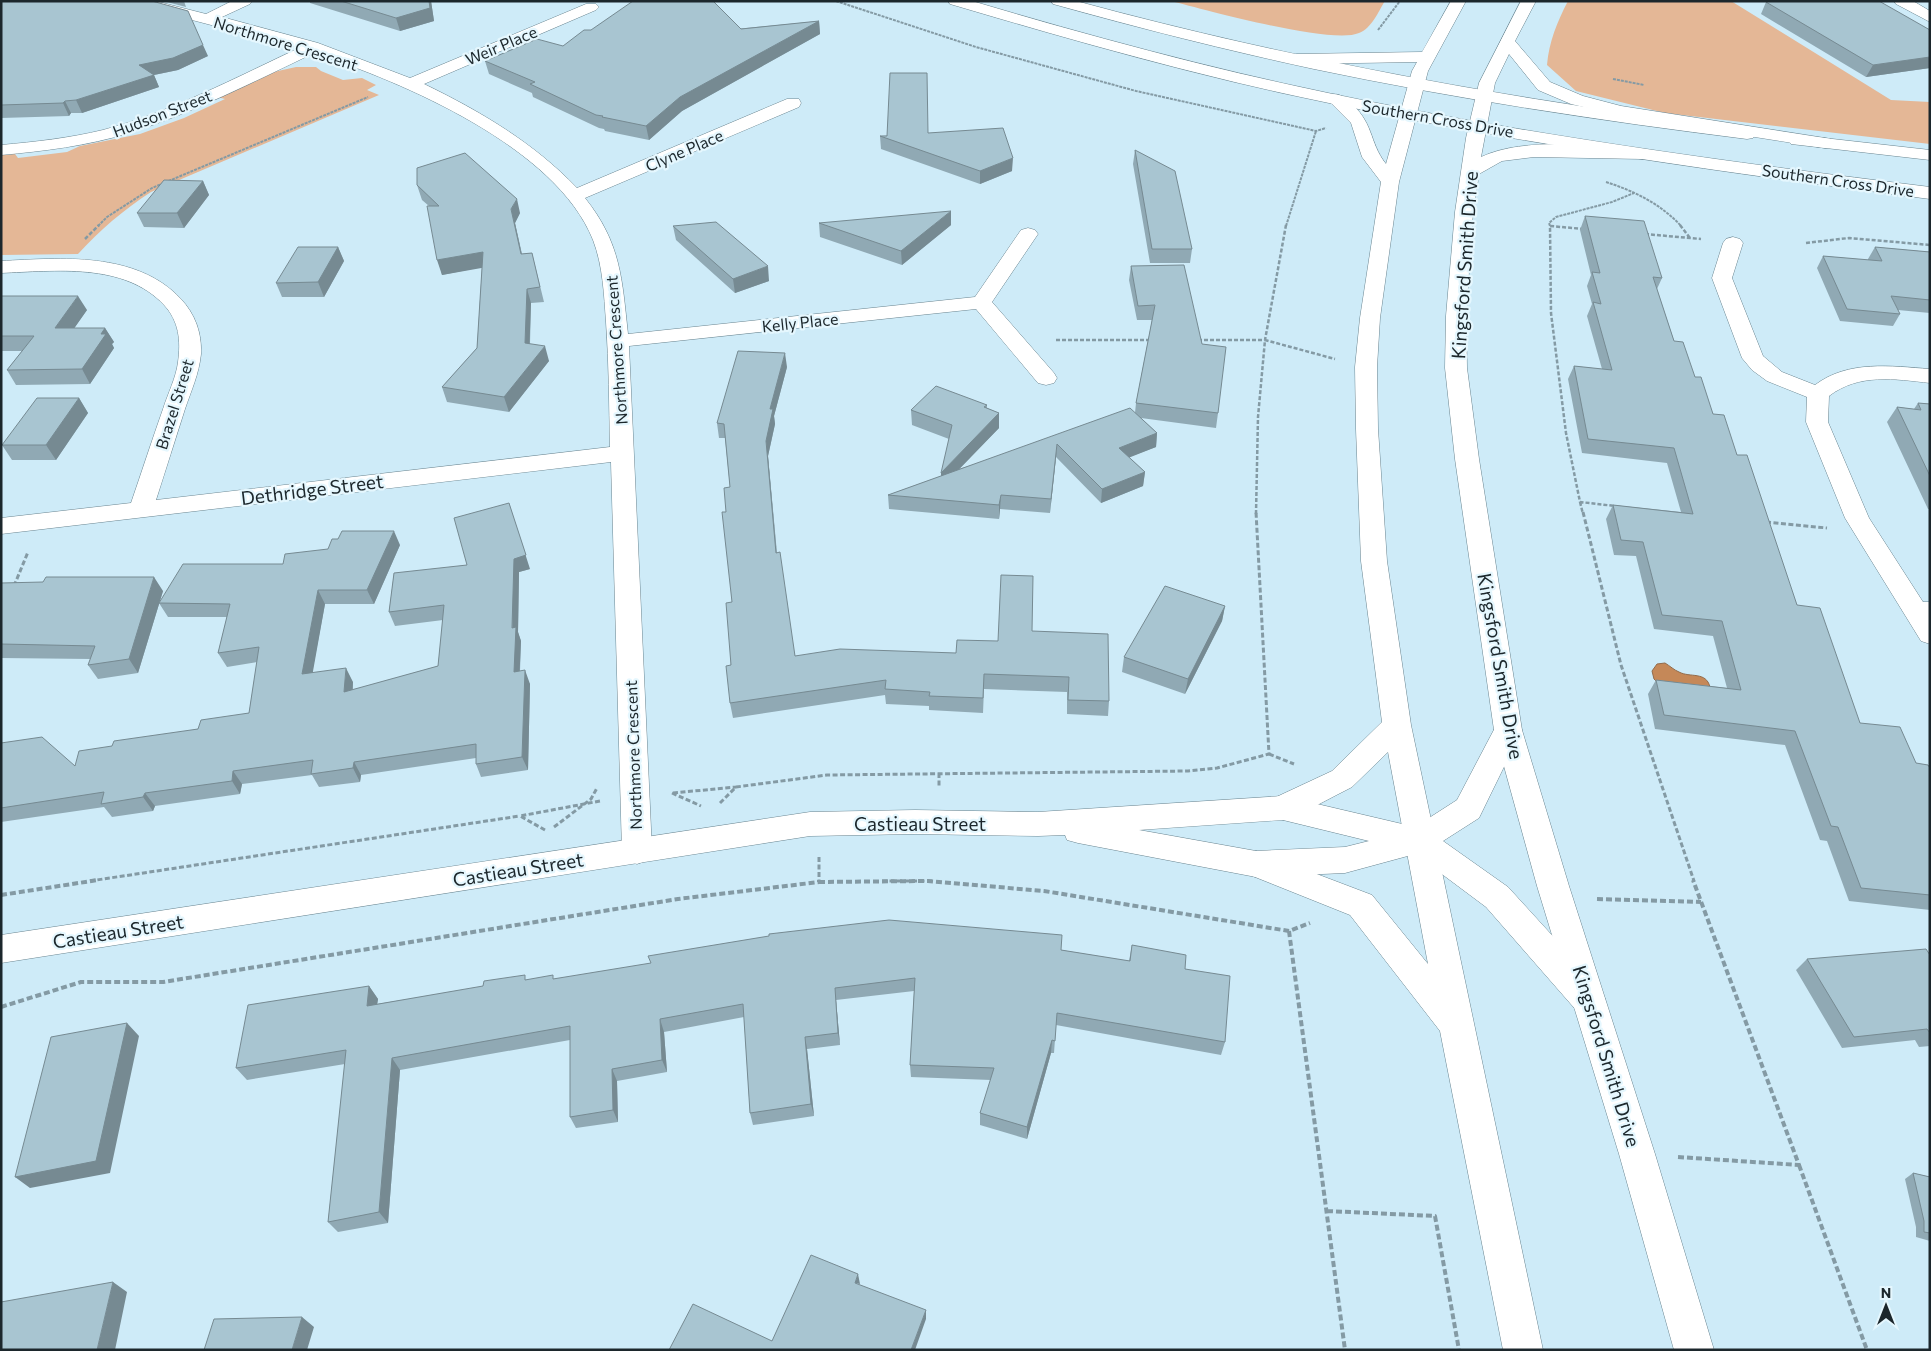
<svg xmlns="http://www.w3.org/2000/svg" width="1931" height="1351" font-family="Commissioner,sans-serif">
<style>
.green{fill:#e4b796}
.water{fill:#c58858;stroke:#926b4b}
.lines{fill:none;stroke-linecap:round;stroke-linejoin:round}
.street-casing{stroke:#6a8590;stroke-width:1}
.secondary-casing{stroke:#6a8590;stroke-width:1}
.primary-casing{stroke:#6a8590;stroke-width:1}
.path-far3{stroke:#849aa4;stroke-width:2;stroke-dasharray:3 1;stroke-linecap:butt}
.path-far2{stroke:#849aa4;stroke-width:2.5;stroke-dasharray:4 2;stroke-linecap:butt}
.path-far1{stroke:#849aa4;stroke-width:3;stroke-dasharray:5 2.5;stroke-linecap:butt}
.path{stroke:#849aa4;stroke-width:4;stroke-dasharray:6 3;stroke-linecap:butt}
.street{fill:#fff;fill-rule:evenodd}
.secondary{fill:#fff;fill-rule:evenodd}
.primary{fill:#fff;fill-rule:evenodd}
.wall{fill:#90a9b4}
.shaded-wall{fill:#768a92}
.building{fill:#a8c5d1;stroke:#768a92}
.labels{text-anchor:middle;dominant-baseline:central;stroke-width:4.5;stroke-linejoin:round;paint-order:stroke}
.far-street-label{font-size:16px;fill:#1c272c;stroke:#e5f7fe}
.street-label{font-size:19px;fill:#1c272c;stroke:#e5f7fe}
</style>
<rect width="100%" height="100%" fill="#ceebf8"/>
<!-- green -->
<path class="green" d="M1171,1H1385C1378,12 1372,28 1359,33C1332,45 1206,10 1171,1Z
M1568,1H1731L1891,100L1930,102V144L1665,113L1576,91L1547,65C1549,42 1557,22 1568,1Z
M296,67H316L321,71L343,80L362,78L376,85L367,90L379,95L151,192C122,211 101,229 78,254L1,255V155L15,154L18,158L67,152L80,146L140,134L184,118L225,99L217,97L269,73Z"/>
<!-- water -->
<path class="water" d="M1665,663C1670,666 1674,670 1679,672C1690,678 1706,671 1710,687L1660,685L1654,679L1652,671L1657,664Z"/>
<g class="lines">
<!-- street casing -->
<g class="street-casing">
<path id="street" d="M129,1H155L206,14L232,1H252L250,4L222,17L318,43L410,78L586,4H596L599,7L596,10L424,84C480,111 534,143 577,188L787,99H799L801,103L799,107L585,198C621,243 622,279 628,334L975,297L1021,230L1028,228L1035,230L1038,234L992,302L1054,373L1057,378L1054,383L1046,385L1038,383L976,309L629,346L652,851L648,860L637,864L626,860L622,851L611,462L1,534V518L131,503C142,471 152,440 163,409C168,393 176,378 178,362C181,341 179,321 164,305C124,262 55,271 1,273V261C61,258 136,251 181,299C195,314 202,333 201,354C199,374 191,391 185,409C175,439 166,470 156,500L610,447C609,405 609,364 606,322C604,295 603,266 593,240C556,147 403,82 314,53C253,82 193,113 129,133C87,146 44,151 1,155V145C35,142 70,138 103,130C171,112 235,78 299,48L131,4Z
M1894,1H1913L1930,11V22L1896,4Z
M1733,237L1740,239L1743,243L1732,278L1763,356L1782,372L1815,385C1848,360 1891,366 1930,369V383C1895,379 1859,373 1829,396L1828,422L1869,518L1923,602H1930V644L1921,641L1845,518L1806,422L1807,397L1767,381L1752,370L1742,358L1712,278L1723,243L1726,239Z"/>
</g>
<!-- secondary casing -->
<g class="secondary-casing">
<path id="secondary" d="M948,1H972C1090,36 1208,68 1328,93C1527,135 1729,162 1930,187V199C1729,173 1527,145 1329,103C1201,77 1075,41 950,4Z
M1051,1H1076C1297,61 1520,101 1747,129L1753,130L1756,134L1753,138L1747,139C1602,121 1457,99 1314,69C1226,50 1139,28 1053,4Z
M1797,135L1930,150V160L1791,144L1788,140L1791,136Z
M1508,719L1518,722L1522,730L1479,818L1443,841L1508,887L1600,988L1605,999L1600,1010L1588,1014L1576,1010L1486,907L1415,854L1345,873L1256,877L1078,843L1067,840L1065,835L1038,836L915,834L810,836L1,963V935L810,812L915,810L1038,812L1283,796L1415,827L1457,800L1498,722ZM1283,820L1369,841L1345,847L1256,851L1139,830Z"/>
</g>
<!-- primary casing -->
<g class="primary-casing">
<path id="primary" d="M1451,1H1466L1428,71L1399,182L1380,318L1377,367L1378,429L1387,561L1411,725L1543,1350H1503L1440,1031L1350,915L1245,873L1241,864L1245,855L1256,851L1372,895L1428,964L1388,752L1352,787L1294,817L1283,820L1272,817L1268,808L1272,799L1332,771L1382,722L1361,561L1356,429L1355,367L1360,318L1381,182L1362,157L1351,123L1327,99L1329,95C1337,93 1341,95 1347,100C1375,122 1368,141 1386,164L1412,71L1417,62L1297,64L1291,62L1289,59L1291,56L1297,54L1422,52Z
M1521,1H1536L1515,41L1550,82L1583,96L1621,106L1825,138L1831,139L1834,143L1831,147L1825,148L1621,116L1571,104L1538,90L1509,54L1495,83L1481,157C1526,136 1594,147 1643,149L1649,150L1652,154L1649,158L1643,159L1534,157L1502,161L1479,174L1473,212L1466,316L1467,368L1479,459L1522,730L1569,886L1655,1154L1714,1350H1674L1619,1154L1537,886L1494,730L1455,459L1445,368L1446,316L1455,212L1466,138L1479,83Z"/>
</g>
<!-- path-far3 -->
<path class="path-far3" d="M836,1L976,47L1136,91L1316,131L1326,128
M1378,30L1400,1
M1613,79L1644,85
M1606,182C1634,191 1661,204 1681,226
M98,226L107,217L152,188L368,97
M1286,226L1316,131
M1550,226L1549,223L1556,217L1612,202L1634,193"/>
<!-- path-far2 -->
<path class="path-far2" d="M1680,225L1690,238
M1584,229L1550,226L1551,313L1566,433L1580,502L1615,506
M1645,234L1701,239
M85,239L99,225
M1806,243L1849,238L1930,245
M1056,340H1152
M1198,340H1265L1286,225
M1580,502L1583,514
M1256,514L1258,417L1265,340L1335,359"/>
<!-- path-far1 -->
<path class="path-far1" d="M1583,512L1621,665L1694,881
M1766,522L1827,528
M14,586L28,552
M1269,754L1294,764
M939,773V788
M672,793L701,806
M673,793L736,787
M720,803L736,787L827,775L1188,771L1217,768L1269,754L1256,512
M554,827L591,799L597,788
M545,830L520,816L600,801
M819,857V881
M90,881L520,816
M882,881H933"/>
<!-- path -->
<path class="path" d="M819,882L928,881L1044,891L1289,931L1310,923
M1,895L98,880
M1597,899L1701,902
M1289,931L1345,1350
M1,1007L81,982H163L678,899L819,882V880
M1678,1157L1799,1165L1693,880
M1799,1165L1867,1350
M1327,1211L1435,1216L1459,1350"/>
<!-- street -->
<use href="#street" class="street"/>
<!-- secondary -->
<use href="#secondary" class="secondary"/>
<!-- primary -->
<use href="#primary" class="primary"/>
</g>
<!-- wall -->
<path class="wall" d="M1,1L208,56L178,70L154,75L159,87L82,113H71L69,116L1,118Z
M163,1H184L186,7Z
M310,1H431L434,21L400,31L310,3Z
M1766,2L1930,30V68L1866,77L1761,14Z
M819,21L820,34L682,111L649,140L605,131L604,129L599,128L533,97L532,93L489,74L485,61L563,46Z
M928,133L1012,171L980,184L881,149L880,136Z
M1135,150L1192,249L1190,263H1150L1133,164Z
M203,181L209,195L184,228L144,227L137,213Z
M417,185L520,213L515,223L522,254L532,253L544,302L531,303L530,344L549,361L509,412L447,402L442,387L477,348L482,267L442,275L429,206L422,200Z
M1585,216L1662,278L1657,289L1674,341L1695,377L1713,414L1737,455L1797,605L1860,723L1916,763L1930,768V910L1849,901L1827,841L1820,840L1785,745L1655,729L1648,694L1656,680L1727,688L1713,636L1654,629L1636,556L1614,555L1606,519L1613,505L1681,512L1667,463L1582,453L1568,379L1574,366L1602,369L1587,316L1592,304L1587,286L1591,275L1580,230Z
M819,223L951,225L902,265L820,237Z
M673,226L769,281L735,293L676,240Z
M338,247L344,261L324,297H282L276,283Z
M1875,247L1930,252V313L1898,310L1900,314L1893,326L1840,321L1817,268L1823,256L1868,260V259Z
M1131,266L1218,413L1216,428L1141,418L1157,433L1156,447L1129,457L1145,472L1143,486L1101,503L1056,457L1050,513L1000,509L999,519L889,509L888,495L941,476L949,439L912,425L911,410L987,405V408L999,413V428L959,469L1135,413L1136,403L1152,320H1137L1129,280Z
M1,296L87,310L74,328H105L114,342L112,344L114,348L90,384L16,385L7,370L22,351H1Z
M787,367L774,416L775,424L768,456L777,553L795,656L956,653L1032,631L1109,701L1108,716L1067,714V692L984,689L983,713L929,710V706L886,704L885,695L733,718L730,703L732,602L726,512L730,487L725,438H719L717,423Z
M79,398L88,413L56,460H12L2,445Z
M1918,403L1930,404V509H1928L1887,422L1897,407L1914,409Z
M400,545L374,604H325L312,673L353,682V690L438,666L443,620L395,626L389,612L394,573L530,569L519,572L518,632L521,641L520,671L530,684L528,770L481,777L476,764V758L361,775L360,782L319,787L312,775L242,784L240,794L155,806L153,811L112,817L104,807L1,822V743L75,766L112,746L198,729L249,713L257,662L227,667L218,653L227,617H168L159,603L283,564Z
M1,583L163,591L138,673L98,679L88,665L91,659L1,658Z
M1225,606L1222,621L1185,694L1122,672L1124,657Z
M1132,945L1185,969L1225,1042L1221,1055L1056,1025L1054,1053H1051L1027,1139L980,1125V1113L991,1080L911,1077L910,1065L914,991L836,1000L840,1045L807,1049L814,1116L753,1125L750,1113L744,1017L664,1032L667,1072L617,1081L618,1122L576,1128L570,1117V1040L400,1070L388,1223L338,1232L328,1222L345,1064L247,1080L236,1068L369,986L378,999L377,1004L527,980L555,979L1061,950L1129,961Z
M1930,955V1046L1919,1047L1915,1040L1842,1048L1796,970L1807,959Z
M1913,1173L1930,1177V1241L1916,1237V1227L1905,1179Z"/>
<!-- shaded-wall -->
<path class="shaded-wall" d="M429,1H431L434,21L400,31L396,18Z
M819,21L820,34L682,111L649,140L646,126L680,97Z
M203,45L208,56L178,70L144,77L139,65Z
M1930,57V68L1866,77L1873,65Z
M154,75L159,87L82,113L76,100Z
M65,101L71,113L69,116L63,103Z
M1013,158L1012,171L980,184V171Z
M203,181L209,195L184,228L177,213Z
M517,199L520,213L515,223L525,269L511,209Z
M951,211V225L902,265L901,251Z
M338,247L344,261L324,297L318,282Z
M483,252L487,267L442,275L437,260Z
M768,266L769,281L735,293L733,279Z
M527,289L531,303L529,358L525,343Z
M78,296L87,310L64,343L55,328Z
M105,328L114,342L112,344L114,348L90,384L82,369L101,334Z
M545,346L549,361L509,412L504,397Z
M785,353L787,367L774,416L775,424L768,456L778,567L766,441L770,409Z
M79,398L88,413L56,460L46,445Z
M999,413V428L941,488V473Z
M1157,433L1156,447L1118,462L1119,448Z
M1057,444L1056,457L1050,513L1051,499Z
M1145,472L1143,486L1101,503L1102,489Z
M1001,495L1000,509L999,519V505Z
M509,503L530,569L519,572L518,632L521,641L519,685L514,672Z
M394,531L400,545L374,604L367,590Z
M154,577L163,591L138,673L129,659Z
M318,590L325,604L310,688L302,674Z
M1225,606L1222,621L1185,694L1188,679Z
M346,668L353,682L351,706L344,692Z
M525,670L530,684L528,770L522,757Z
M354,762L361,775L360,782L353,768Z
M233,771L242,784L240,794L232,781Z
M145,793L155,806L153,811L143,797Z
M369,986L378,999L375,1019L367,1006Z
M835,988L836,1000L840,1045L838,1033Z
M660,1019L664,1032L667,1072L662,1060Z
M127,1023L139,1036L110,1173L30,1188L15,1177Z
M805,1037L807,1049L814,1116L811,1104Z
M1052,1040L1051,1053L1027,1139V1127Z
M392,1058L400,1070L388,1223L379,1212Z
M612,1069L617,1081L618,1122L613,1110Z
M858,1274L860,1284L855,1283Z
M113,1282L127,1292L115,1350H97Z
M926,1310V1319L915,1350H911Z
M302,1317L314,1327L307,1350H292Z"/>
<!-- building -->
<path class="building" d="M1,1H152L188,11L203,45L173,58L139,65L154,75L76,100L65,101L63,103L1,105Z
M341,1H429L430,8L396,18Z
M633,1H713L741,29L819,21L680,97L646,126L602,117L603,116L596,115L530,84L535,82L485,61L537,39L563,46L584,30H591Z
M1770,1H1879L1930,30V57L1873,65L1766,2Z
M890,73H927L928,133L1003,128L1013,158L980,171L880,136H887Z
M1135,150L1175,171L1192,249H1152Z
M465,153L517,199L511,209L521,254L532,253L540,287L527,289L525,343L545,346L504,397L442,387L477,348L483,252L437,260L427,206H439L417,185V168Z
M164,180L203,181L177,213H137Z
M951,211L901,251L819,223Z
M1585,216L1644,221L1662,278L1653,277L1674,341L1683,342L1695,377H1701L1713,414L1724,415L1737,455H1747L1797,605L1820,608L1860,723L1900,727L1916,763L1928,765L1930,768V895L1861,888L1838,827L1831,826L1795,731L1664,715L1656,680L1741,690L1722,621L1662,615L1643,542L1621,540L1613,505L1693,514L1674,448L1588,439L1574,366L1612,370L1593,302L1601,304L1592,272L1600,273Z
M716,222L768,266L733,279L673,226Z
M298,247H338L318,282L276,283Z
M1875,247L1930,252V300L1891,296L1900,314L1847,309L1823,256L1882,261Z
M1184,265L1202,344L1226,347L1218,413L1136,403L1155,305L1138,306L1131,266Z
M1,296H78L55,328H105L101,334H106L82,369L7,370L34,336H1Z
M738,351L785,353L770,409H773L766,441L776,553L780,552L795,656L840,649L956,653L957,640L998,641L1001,575L1033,576L1032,631L1108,634L1109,701L1068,700L1069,677L984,674L983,698L929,696L930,692L885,689L886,680L730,703L726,666L731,665L726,603L732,602L722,512H726L724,488L730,487L724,424L717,423Z
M936,386L987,405L984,407L999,413L941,473L952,425L911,410Z
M37,398H79L46,445H2Z
M1918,403L1930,404V476L1897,407L1921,410Z
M1130,408L1157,433L1119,448L1145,472L1102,489L1057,444L1051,499L1001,495L999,505L888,495Z
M509,503L526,555L514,559L512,628L516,627L514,672L525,670L522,757L476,764V744L354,762L353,768L311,774L313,760L233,771L232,781L145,793L143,797L101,804L104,792L1,808V743L42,737L75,766L79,751L112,746L114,741L198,729L201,720L249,713L259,647L218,653L230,604L159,603L183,564H283L285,554L328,549L332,539H338L342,531H394L367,590H318L302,674L346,668L344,692L438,666L444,605L389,612L394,573L467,565L454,518Z
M46,577H154L129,659L88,665L95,646L1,644V583L43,582Z
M1165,586L1225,606L1188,679L1124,657Z
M889,920L1062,935L1061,950L1130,961L1132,945L1186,955L1185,969L1230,976L1225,1042L1057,1013L1055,1041L1052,1040L1027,1127L980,1113L994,1068L910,1065L915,978L835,988L838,1033L805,1037L811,1104L750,1113L743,1004L660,1019L662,1060L612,1069L613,1110L570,1117V1026L392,1058L379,1212L328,1222L346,1050L236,1068L248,1005L369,986L367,1006L483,986L484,981L525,975V980L553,975V979L651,963L648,956L769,936V934Z
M1926,949L1930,955V1033L1927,1029L1854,1037L1807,959Z
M127,1023L96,1161L15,1177L51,1037Z
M1913,1173L1930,1177V1233L1924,1232V1221Z
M811,1255L858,1274L855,1283L926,1310L911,1350H669L693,1304L772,1341Z
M113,1282L97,1350H1V1302Z
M302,1317L292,1350H204L214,1319Z"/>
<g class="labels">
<!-- far-street labels -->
<g class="far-street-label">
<text transform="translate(286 43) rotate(17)">Northmore Crescent</text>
<text transform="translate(501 45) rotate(-23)">Weir Place</text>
<text transform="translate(162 113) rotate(-21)">Hudson Street</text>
<text transform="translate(1438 118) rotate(10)">Southern Cross Drive</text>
<text transform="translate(684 150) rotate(-23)">Clyne Place</text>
<text transform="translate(1838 180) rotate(8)">Southern Cross Drive</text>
<text transform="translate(800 322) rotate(-6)">Kelly Place</text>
<text transform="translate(616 350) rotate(-94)">Northmore Crescent</text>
<text transform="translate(174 404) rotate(-73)">Brazel Street</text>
<text transform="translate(633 755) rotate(-92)">Northmore Crescent</text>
</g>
<!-- street labels -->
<g class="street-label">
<text transform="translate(1464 265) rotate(-86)">Kingsford Smith Drive</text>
<text transform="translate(312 489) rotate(-7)">Dethridge Street</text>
<text transform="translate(1501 666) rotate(80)">Kingsford Smith Drive</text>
<text x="920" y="823">Castieau Street</text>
<text transform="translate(518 869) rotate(-9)">Castieau Street</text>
<text transform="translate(118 931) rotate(-9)">Castieau Street</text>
<text transform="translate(1607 1056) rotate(73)">Kingsford Smith Drive</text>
</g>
</g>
<!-- border -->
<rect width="1931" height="1351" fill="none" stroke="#1c272c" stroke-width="5"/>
<!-- north arrow -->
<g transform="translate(1886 1306)" stroke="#e5f7fe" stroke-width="4" paint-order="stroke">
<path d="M0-4L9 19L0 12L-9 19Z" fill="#1c272c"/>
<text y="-8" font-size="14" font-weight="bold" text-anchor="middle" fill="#1c272c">N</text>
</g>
</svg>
